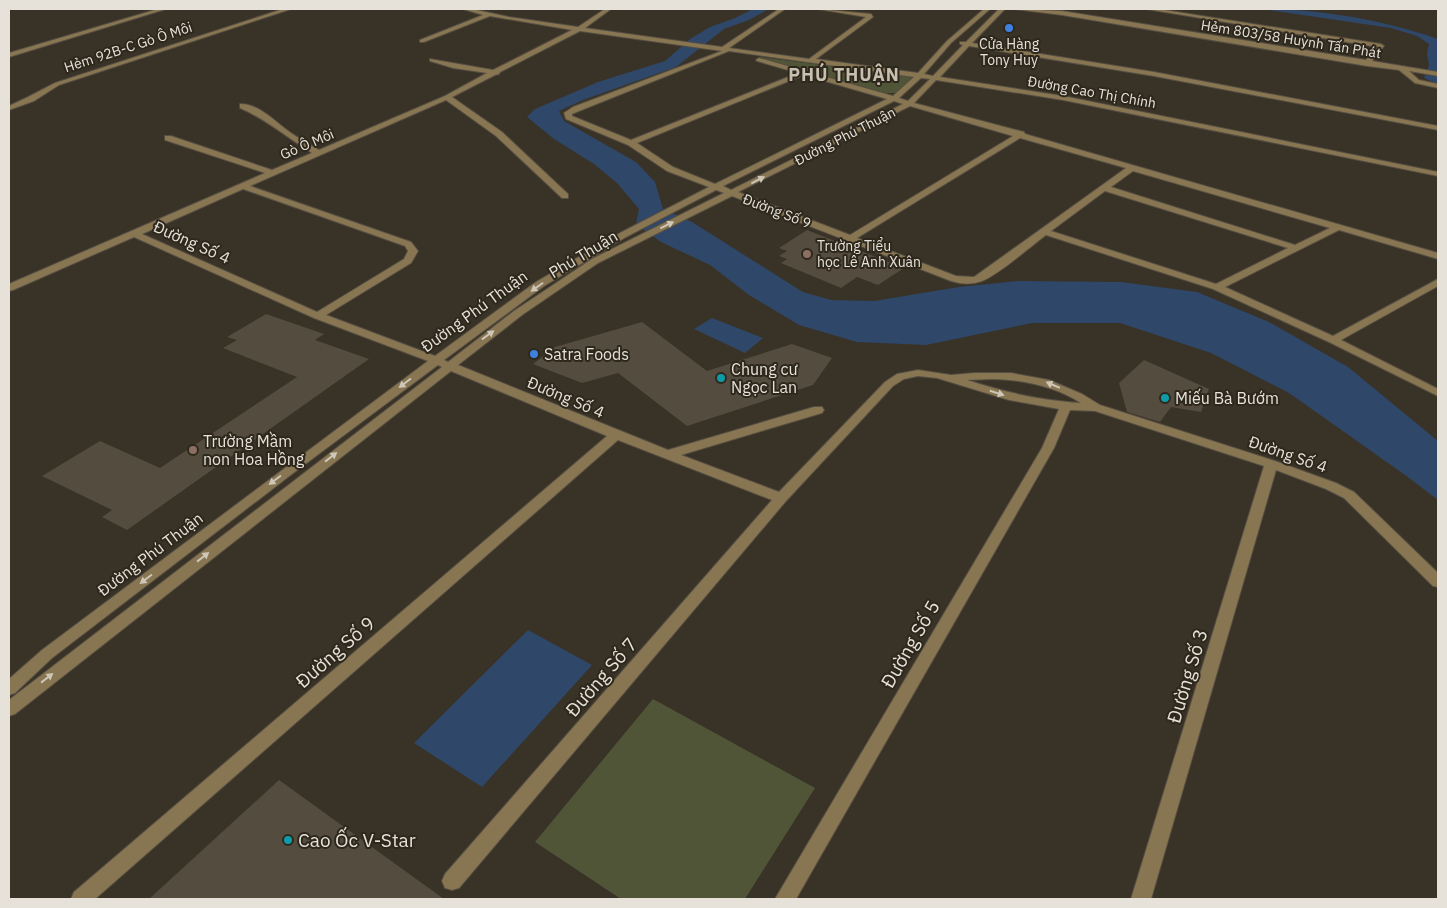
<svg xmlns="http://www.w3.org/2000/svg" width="1447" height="908" font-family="'IBM Plex Sans',sans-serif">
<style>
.green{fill:#505538}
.water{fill:#2f4769}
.building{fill:#534c3f}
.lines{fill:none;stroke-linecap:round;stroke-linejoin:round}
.minor-casing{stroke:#554e43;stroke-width:2}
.minor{fill:#887551;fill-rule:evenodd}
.oneway{fill:#cec7b8}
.shop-dot{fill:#3f7fe0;stroke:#2e281c;stroke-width:2}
.education-dot{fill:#8d6e63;stroke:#2e281c;stroke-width:2}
.culture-dot{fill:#0f9aa8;stroke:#2e281c;stroke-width:2}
.labels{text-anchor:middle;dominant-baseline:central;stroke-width:4;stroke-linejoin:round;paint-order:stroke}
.far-street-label{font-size:14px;fill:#e6e2da;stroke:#2e281c}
.far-poi-label{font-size:14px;fill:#e6e2da;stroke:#2e281c}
.street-label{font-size:16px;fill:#e6e2da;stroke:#2e281c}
.poi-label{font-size:16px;fill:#e6e2da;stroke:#2e281c;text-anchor:start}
.far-district-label{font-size:18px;font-weight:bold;letter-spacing:1px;fill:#c7bfb0;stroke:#2e281c}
.near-street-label{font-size:19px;fill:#e6e2da;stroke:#2e281c}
.near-poi-label{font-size:19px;fill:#e6e2da;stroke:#2e281c;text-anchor:start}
</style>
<rect width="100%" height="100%" fill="#393226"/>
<!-- green -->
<path class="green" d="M760,57L907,76L914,79L898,93H884L773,62L760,58Z
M653,699L815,788L745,899H621L535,842Z"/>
<!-- water -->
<path class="water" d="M753,9H769L749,20L724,29L676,67L583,100L559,111L564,121L636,162L655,182L663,209L692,222L803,292L831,300L874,301L959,287L1019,281L1121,282L1197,292L1269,322L1348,367L1438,441V500L1405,475L1289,393L1211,353L1120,323H1032L926,345L857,342L799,325L749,295L710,265L661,242L636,224L639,209L617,183L594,164L554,139L527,117L535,109L598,82L665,61L690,39L710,27L735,18Z
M1261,9C1320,9 1383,20 1438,39V84L1424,78L1429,65L1427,54L1429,44L1417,36L1391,28Z
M712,318L763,338L745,353L694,329Z
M528,630L592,665L482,787L414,743Z"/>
<!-- building -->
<path class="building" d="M807,230L904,268L878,285L857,277L841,288L781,263L787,259L779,256L787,251L779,248Z
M266,314L324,334L315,340L369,359L127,530L102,517L112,510L42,476L100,441L160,468L297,377L223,348L237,340L227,337Z
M642,322L707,371L792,344L832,358L813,385L687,426L618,373L582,383L533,364L555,347Z
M1144,360L1209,389L1201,412L1171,407L1160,422L1127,412L1119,383Z
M279,780L444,899H149Z"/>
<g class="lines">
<!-- minor casing -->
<g class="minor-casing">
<path id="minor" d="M158,9H166L9,57V53Z
M283,9H291L59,85L34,101L9,110V106L28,97L55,83Z
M463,9H472L509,17L578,27L605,9H611L585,28L722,47L779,9H785L729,48L809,59L866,17L818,9L871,14L873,17L816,59L918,73L947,41L984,9H990L951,43L924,74L933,76L963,45L960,44V42H966L999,9H1005L972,43L1154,72L1438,126V130L1154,76L969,46L940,77L1063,96L1438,172V176L1063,100L936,80L914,103L1024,132L1025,134L1438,253V259L1339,230L1225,287L1333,336L1438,279V286L1341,340L1438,389V396L1329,342L1213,289L1046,235C1030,247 998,275 982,281C971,285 961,284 951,281L732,196L598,263L522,315L458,365L668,450L814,407H822L824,410L822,413L681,455L779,492L885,382L897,374L918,370L951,375L974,373H1011L1049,380L1082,394L1100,405L1275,461L1336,483L1354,492L1438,573V587L1433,586L1344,498L1326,489L1276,470L1151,899H1131L1264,466L1095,411L1070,410L1054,448L796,899H775L1042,448L1059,409L1009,400L937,378L918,376L904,379L893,386L786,501L459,888L452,890L445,888L442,881L445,874L772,500L618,440L95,899H71L74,892L607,436L451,371L15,714L9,716V700L442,367L438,365L292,474L52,658L15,693L9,695V679L42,650L428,361L314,318L134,237L13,290L9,291V284L265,173L165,140V136H171L272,170L312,153C288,138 266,119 240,108V104C259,103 277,124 291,133C300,139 310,145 319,150L445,96L487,73L453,68L430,61V59L493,70L572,30L490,16L424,42H420V40L483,15ZM580,31L722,51L573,107L564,113L566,119L628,145L667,171L709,187L620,233L536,282L435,356L326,315L411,263L418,251L411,242L250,186L446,100L496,136L562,198H568V194L502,132L452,97L495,75L499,74L500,72ZM729,51L914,77L893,96L759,58L756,60L757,61L798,73L631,140L572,116V114L579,111ZM804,75L887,99L715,184L673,167L637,143ZM921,78L930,79L908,101L899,98ZM894,101L903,104L731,190L723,186ZM910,106L1013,136L850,235L738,192ZM1020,138L1126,168L974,277L956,276L857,238ZM1133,171L1330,228L1295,245L1111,187ZM243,189L405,246L408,251L404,259L317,312L142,234ZM716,190L724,193L592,259L514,311L448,362L444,360L544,286L626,237ZM1105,191L1288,248L1216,284L1051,231ZM993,379C1025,380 1054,386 1081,403C1038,400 1008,393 967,380Z
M1013,9L1062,11L1366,60L1377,47L1146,9H1158L1381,44L1384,46L1372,61L1438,72V76L1409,71L1419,80L1438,84V88L1415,83L1399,70L1367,66L1062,15Z"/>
</g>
<!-- minor -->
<use href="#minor" class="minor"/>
</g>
<!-- one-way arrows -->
<defs><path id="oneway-solid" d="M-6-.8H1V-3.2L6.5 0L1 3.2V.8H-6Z" transform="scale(1.25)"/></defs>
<g class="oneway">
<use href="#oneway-solid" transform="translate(758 180) rotate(-27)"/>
<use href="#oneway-solid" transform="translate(667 225) rotate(-26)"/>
<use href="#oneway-solid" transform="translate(537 287) rotate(145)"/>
<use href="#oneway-solid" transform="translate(488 335) rotate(-36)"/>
<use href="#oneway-solid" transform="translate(405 383) rotate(143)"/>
<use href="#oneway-solid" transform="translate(1053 385) rotate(-157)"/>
<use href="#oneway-solid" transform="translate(997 393) rotate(17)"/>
<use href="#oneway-solid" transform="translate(331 457) rotate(-38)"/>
<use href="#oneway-solid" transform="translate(275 480) rotate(143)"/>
<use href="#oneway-solid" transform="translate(203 557) rotate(-38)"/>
<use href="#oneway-solid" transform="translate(146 579) rotate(143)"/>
<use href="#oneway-solid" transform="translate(47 678) rotate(-38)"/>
</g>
<!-- markers -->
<g class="shop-dot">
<circle cx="1009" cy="28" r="5"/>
<circle cx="534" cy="354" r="5"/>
</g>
<g class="education-dot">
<circle cx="807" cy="254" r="5"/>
<circle cx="193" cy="450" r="5"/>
</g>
<g class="culture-dot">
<circle cx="721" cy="378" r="5"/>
<circle cx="1165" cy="398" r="5"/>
<circle cx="288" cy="840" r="5"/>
</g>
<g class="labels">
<!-- far-street labels -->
<g class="far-street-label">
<text transform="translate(1291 39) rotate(9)">Hẻm 803/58 Huỳnh Tấn Phát</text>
<text transform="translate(128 47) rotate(-18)">Hẻm 92B-C Gò Ô Môi</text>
<text transform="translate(1092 92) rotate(10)">Đường Cao Thị Chính</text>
<text transform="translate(845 136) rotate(-27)">Đường Phú Thuận</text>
<text transform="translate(307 144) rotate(-23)">Gò Ô Môi</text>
<text transform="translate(777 211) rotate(21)">Đường Số 9</text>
</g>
<!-- far-poi labels -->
<g class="far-poi-label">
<text x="1009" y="44">Cửa Hàng<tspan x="1009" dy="16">Tony Huy</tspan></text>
<text x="817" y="246" text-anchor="start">Trường Tiểu<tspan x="817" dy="16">học Lê Anh Xuân</tspan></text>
</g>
<!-- street labels -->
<g class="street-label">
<text transform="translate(192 242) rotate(24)">Đường Số 4</text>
<text transform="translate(583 254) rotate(-31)">Phú Thuận</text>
<text transform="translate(474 311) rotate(-36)">Đường Phú Thuận</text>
<text transform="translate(566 397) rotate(23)">Đường Số 4</text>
<text transform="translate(1288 454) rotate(19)">Đường Số 4</text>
<text transform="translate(150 554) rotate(-37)">Đường Phú Thuận</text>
</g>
<!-- poi labels -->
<g class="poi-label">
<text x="544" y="354">Satra Foods</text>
<text x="731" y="369">Chung cư<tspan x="731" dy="18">Ngọc Lan</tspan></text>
<text x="1175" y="398">Miếu Bà Bướm</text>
<text x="203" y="441">Trường Mầm<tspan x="203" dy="18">non Hoa Hồng</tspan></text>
</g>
<!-- far-district labels -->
<g class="far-district-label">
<text x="844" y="74">PHÚ THUẬN</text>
</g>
<!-- near-street labels -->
<g class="near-street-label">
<text transform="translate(910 644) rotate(-60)">Đường Số 5</text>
<text transform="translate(335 652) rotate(-41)">Đường Số 9</text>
<text transform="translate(1187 676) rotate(-73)">Đường Số 3</text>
<text transform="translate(601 677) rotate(-49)">Đường Số 7</text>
</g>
<!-- near-poi labels -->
<g class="near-poi-label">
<text x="298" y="840">Cao Ốc V-Star</text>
</g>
</g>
<!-- border -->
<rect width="1447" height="908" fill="none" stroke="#e6e2da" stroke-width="20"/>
</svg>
